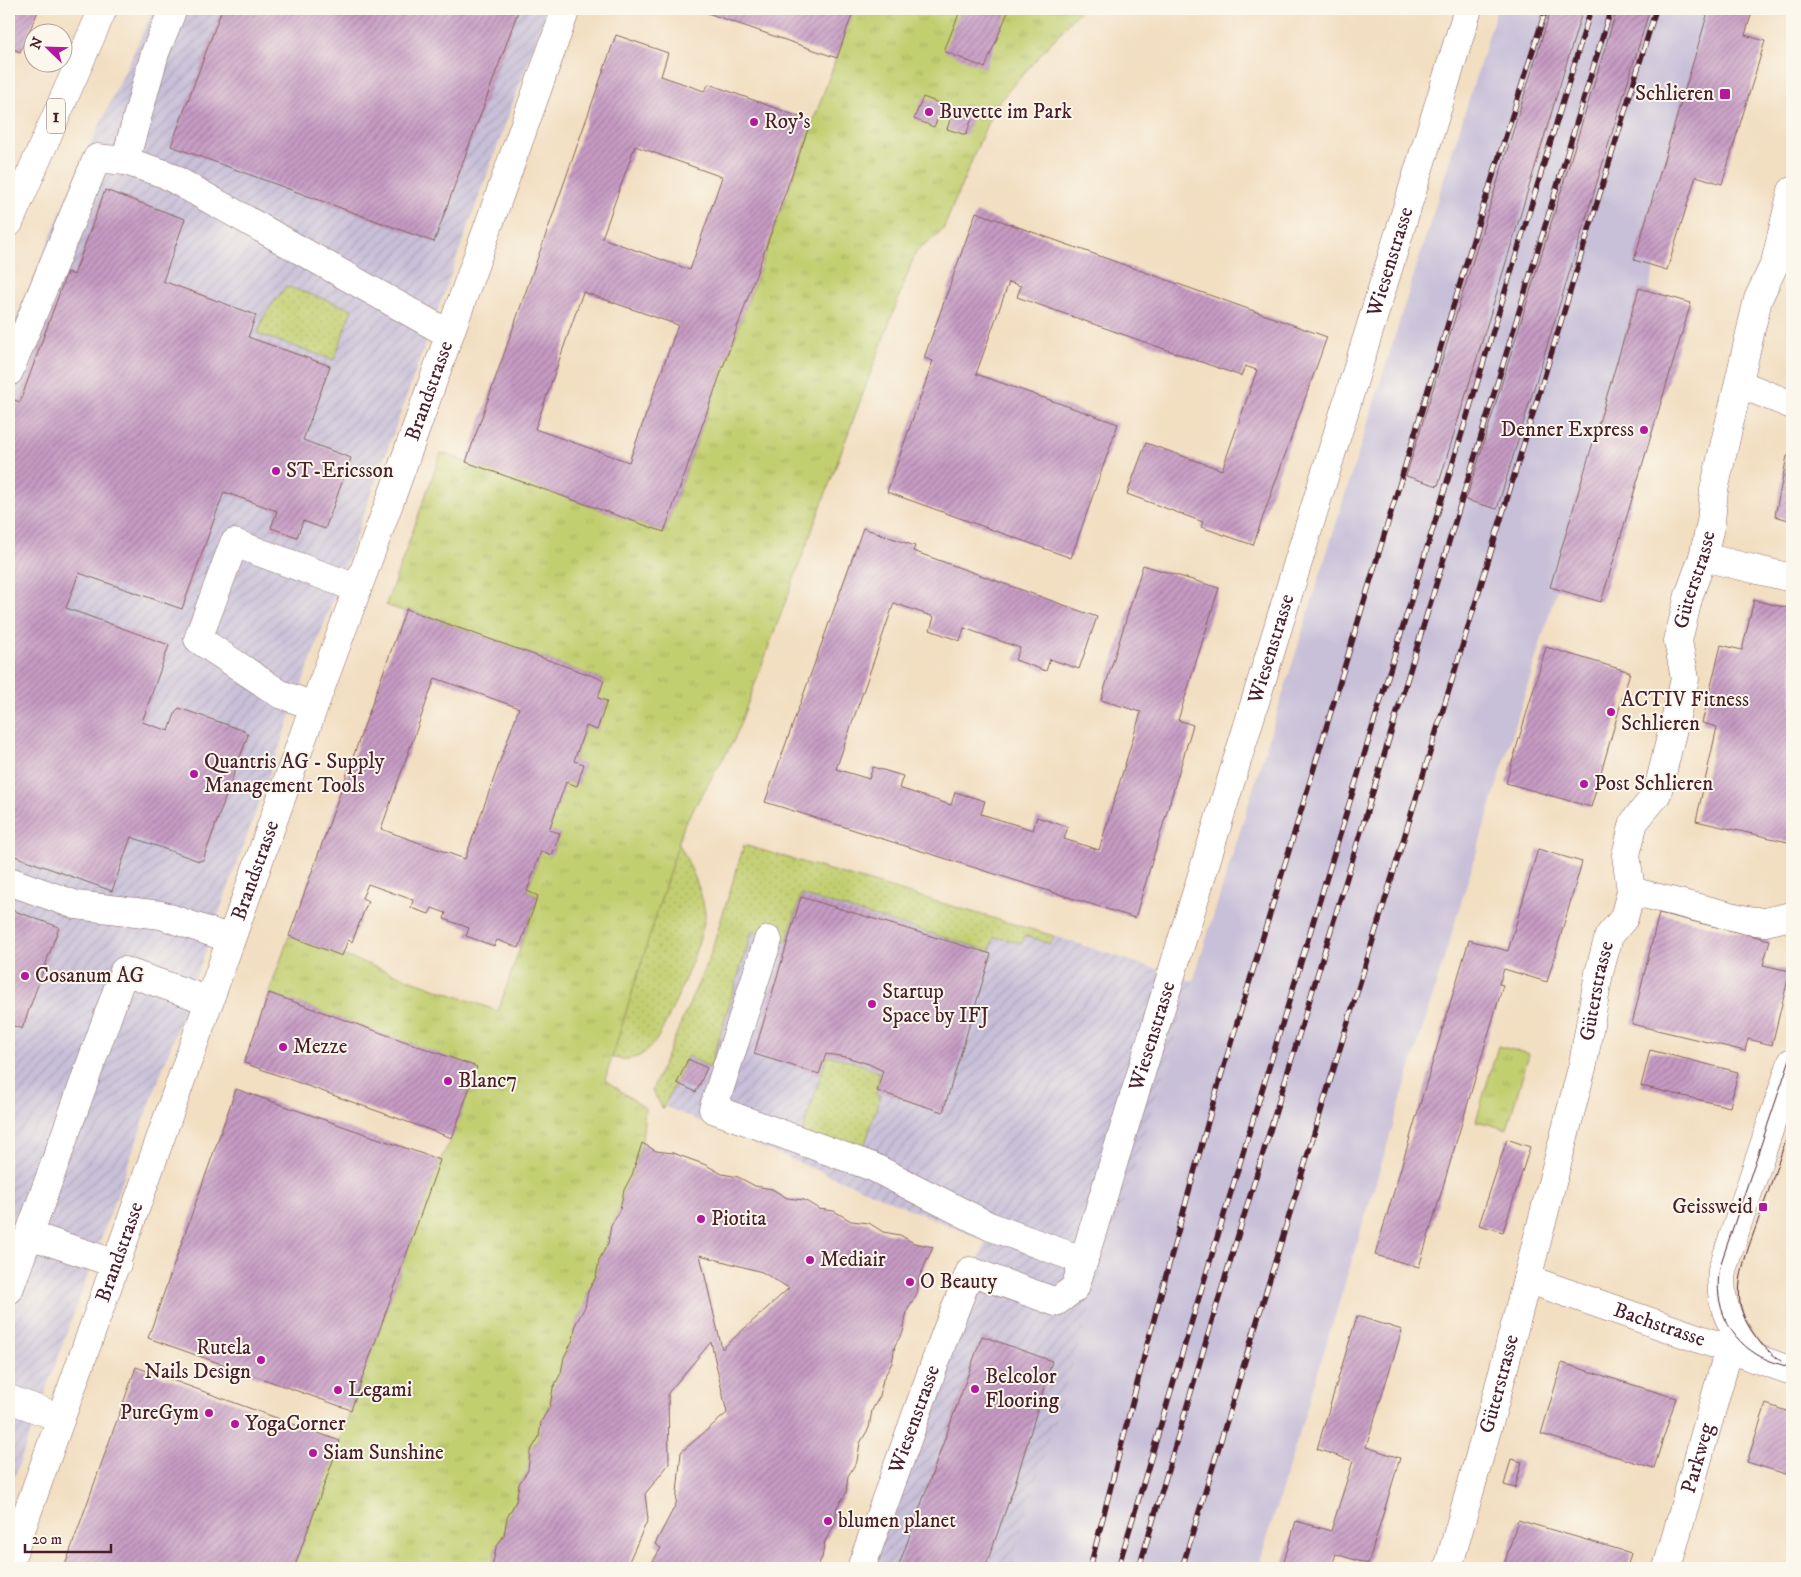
<svg xmlns="http://www.w3.org/2000/svg" width="1801" height="1577" font-family="'IM FELL DW Pica',serif">
<style>
.industrial{fill:url(#industrial-furrows)}
.railway{fill:#c8bfd8}
.grass{fill:url(#grass-dots);stroke:#86774e}
.park{fill:url(#park-tufts);stroke:#86774e}
.building{fill:url(#building-hatch);fill-rule:evenodd}
.lines{fill:none;stroke-linecap:round;stroke-linejoin:round}
.minor-casing{stroke:#856260;stroke-width:29}
.major-casing{stroke:#856260;stroke-width:29}
.minor{stroke:#fff;stroke-width:28}
.major{stroke:#fff;stroke-width:28}
.tram{stroke:#4a1f2b;stroke-width:1}
.rail-casing{stroke:#4a1f2b;stroke-width:5.5}
.rail{stroke:#fbf7ec;stroke-width:4;stroke-dasharray:11;stroke-linecap:butt}
.poi-dot{fill:#b5179e;stroke:#fbf7ec;stroke-width:2}
.labels{text-anchor:middle;dominant-baseline:central;stroke-width:4;stroke-linejoin:round;paint-order:stroke}
.shield{fill:#fbf7ec;stroke:#7f6065;stroke-width:1}
.shield-label{font-size:20px;font-weight:bold;fill:#4a1f2b}
.poi-label{font-size:21px;fill:#4a1f2b;stroke:#fbf7ec;text-anchor:start}
.street-label{font-size:21px;fill:#4a1f2b;stroke:#fbf7ec}
</style>
<defs>
<pattern id="industrial-furrows" width="10" height="10" patternUnits="userSpaceOnUse" patternTransform="scale(1.25)"><rect width="10" height="10" fill="#c8bfd8"/><path d="M-1 1l2-2M0 10L10 0M9 11l2-2" fill="none" stroke="#ada4ba"/></pattern>
<pattern id="grass-dots" width="8" height="8" patternUnits="userSpaceOnUse" patternTransform="scale(1.25)"><rect width="8" height="8" fill="#c2cf71"/><path d="M2 2h.1M6 6h.1" fill="none" stroke="#a8b162" stroke-width="1.8" stroke-linecap="round"/></pattern>
<pattern id="park-tufts" width="24" height="20" patternUnits="userSpaceOnUse" patternTransform="scale(1.25)"><rect width="24" height="20" fill="#c2cf71"/><path d="M3 7l-1-3M5 7V3M7 7l1-3M15 17l-1-3M17 17v-4M19 17l1-3" fill="none" stroke="#a8b162"/></pattern>
<pattern id="building-hatch" width="6" height="6" patternUnits="userSpaceOnUse" patternTransform="scale(1.25)"><rect width="6" height="6" fill="#c69bc4"/><path d="M-1 1l2-2M0 6l6-6M5 7l2-2" fill="none" stroke="#a37e9f"/></pattern>
</defs>
<rect width="100%" height="100%" fill="#fbf7ec"/>
<filter id="ink" filterUnits="userSpaceOnUse"><feTurbulence type="fractalNoise" baseFrequency=".02" numOctaves="2"/><feDisplacementMap in="SourceGraphic" scale="10" xChannelSelector="R" yChannelSelector="G"/><feConvolveMatrix kernelMatrix="1 2 1 2 8 2 1 2 1" color-interpolation-filters="sRGB"/></filter>
<filter id="wash" filterUnits="userSpaceOnUse"><feTurbulence type="fractalNoise" baseFrequency=".0096" numOctaves="4" result="noise"/><feDisplacementMap in="SourceGraphic" scale="20" xChannelSelector="R" yChannelSelector="G"/><feGaussianBlur stdDeviation="1.12" result="paint"/><feColorMatrix in="noise" values="0 0 0 0 0 0 0 0 0 0 0 0 0 0 0 0 0 1.4 0 .05"/><feComposite in="paint" operator="in"/></filter>
<g filter="url(#wash)">
<rect width="100%" height="100%" fill="#f2dec1"/>
<!-- industrial -->
<path class="industrial" d="M154,9H547L9,1492V336L78,171Z
M744,845L1054,936L1193,981L1022,1528L1012,1568H868L986,1241L666,1107Z"/>
<!-- railway -->
<path class="railway" d="M1497,9H1734L1258,1568H1012L1022,1528Z"/>
<!-- grass -->
<path class="grass" d="M286,286L352,309L334,360L258,334L264,316Z
M671,827C683,853 701,884 705,912C708,929 666,1029 654,1043C651,1047 644,1053 639,1056C626,1063 609,1057 595,1053Z
M744,845L1054,936L1050,944L1025,935L1022,943L994,937L990,951L801,895L787,941L752,931L710,1068L688,1056L663,1109L652,1090L710,956Z
M827,1056C846,1059 863,1064 880,1073L876,1095L880,1096L862,1154L802,1133Z"/>
<!-- park -->
<path class="park" d="M854,9H1081L994,107L943,230L916,251L734,740L684,825L605,1080L645,1108L642,1143L632,1175L624,1190L620,1209L611,1226L608,1243L599,1260L596,1277L588,1291L585,1307L576,1323L573,1340L564,1357L561,1373L553,1388L550,1406L541,1422L539,1437L530,1452L528,1470L519,1484L516,1501L507,1518L504,1535L496,1548L492,1568H294L440,1160L452,1138L477,1068L269,993L289,936L498,1011L538,896L527,891L541,851L552,854L560,834L549,830L566,782L577,785L584,765L574,761L586,726L597,730L607,702L598,698L604,680L407,609L405,612L386,605L441,453L664,532Z
M1498,1046L1529,1054L1507,1129L1476,1121Z"/>
<g id="blocks">
<!-- building -->
<path class="building" d="M12,9H39L20,52L9,47V15Z
M222,9H519L434,242L171,146Z
M696,9H854L837,58Z
M961,9H1009L985,68L944,51Z
M1551,9H1583L1438,486L1406,476Z
M1617,9H1650L1497,509L1466,500Z
M1709,9H1753L1745,35L1765,41L1722,184L1696,176L1667,270L1634,260Z
M616,35L668,53L661,76L704,91L709,84L811,121L664,532L466,462ZM635,146L722,177L690,270L602,238ZM583,292L678,325L629,462L535,429Z
M923,97L944,105L934,127L914,119Z
M953,111L972,118L966,135L947,129Z
M105,190L185,219L163,281L256,315L248,337L330,366L303,440L351,458L325,529L303,521L297,537L271,528L277,511L224,492L182,609L79,573L66,608L169,645L142,722L169,731L176,711L179,708L245,731L248,735L203,860L199,861L131,837L112,891L9,854V410L12,399L20,402L67,272L74,275Z
M976,212L1327,337L1253,545L1201,527L1203,522L1127,494L1146,443L1222,470L1257,370L1245,366L1241,376L1017,297L1021,286L1009,282L976,374L1118,424L1071,558L887,492L933,361L924,358Z
M1639,288L1691,303L1601,602L1550,587Z
M1787,456L1792,457V521L1775,516Z
M863,528L915,546L913,551L1097,617L1079,669L1050,659L1046,671L1015,660L1020,648L964,628L960,641L930,630L934,617L894,603L836,769L869,779L873,767L903,776L899,788L951,805L955,792L985,801L981,814L1033,830L1037,817L1068,827L1064,839L1099,850L1141,712L1101,700L1143,565L1219,588L1178,720L1193,725L1135,918L765,802Z
M1754,600L1792,609V843L1696,821L1717,727L1702,723L1721,645L1742,650Z
M406,609L604,680L598,698L607,701L597,730L586,726L574,761L584,764L577,786L566,782L549,830L560,833L552,855L541,851L527,891L538,896L519,948L497,940L494,946L466,936L469,928L444,919L446,913L432,908L429,914L411,908L413,900L368,884L362,898L368,901L352,942L348,940L342,956L289,936ZM435,678L519,708L465,859L381,829Z
M1546,647L1630,672L1591,807L1506,783Z
M1538,849L1582,862L1547,982L1504,969L1499,984L1503,985L1419,1267L1375,1255L1469,940L1508,951Z
M801,897L991,954L943,1112L877,1091L883,1071L869,1064L846,1057L826,1054L819,1074L754,1054Z
M9,909L59,927L22,1029L9,1024Z
M1659,913L1770,940L1763,965L1790,971L1772,1045L1748,1039L1745,1051L1632,1024Z
M269,993L477,1067L452,1138L244,1063Z
M1650,1050L1738,1072L1730,1107L1641,1086Z
M688,1059L707,1068L696,1092L677,1083Z
M236,1089L440,1160L351,1410L148,1338Z
M1507,1139L1530,1147L1503,1232L1479,1225Z
M642,1143L656,1151L673,1153L706,1165L722,1174L738,1177L755,1186L772,1189L787,1198L804,1200L819,1209L834,1211L851,1221L869,1223L883,1232L900,1235L914,1243L933,1247L919,1278L917,1293L907,1311L903,1332L895,1345L892,1363L883,1379L880,1396L872,1410L869,1428L860,1443L857,1461L848,1476L846,1493L837,1507L834,1526L825,1541L822,1558L816,1568H649L661,1548L655,1544L676,1504L681,1452L727,1413L711,1342L668,1393L669,1464L645,1494L648,1519L626,1568H492L496,1548L504,1535L507,1518L516,1501L519,1484L528,1470L530,1452L539,1437L541,1422L550,1406L553,1388L561,1373L564,1357L573,1340L576,1323L585,1307L588,1291L596,1277L599,1260L608,1243L611,1226L620,1209L624,1190L632,1175ZM700,1255L762,1272L789,1288L722,1349Z
M1357,1316L1402,1330L1366,1447L1400,1458L1368,1564L1336,1554L1331,1568H1282L1296,1521L1331,1531L1353,1461L1317,1449Z
M982,1336L1052,1361L1014,1487L985,1568H898Z
M1562,1363L1676,1398L1654,1468L1541,1434Z
M136,1367L340,1441L294,1568H64Z
M1766,1404L1792,1413V1476L1747,1462Z
M1511,1459L1522,1462L1515,1488L1504,1485Z
M1518,1520L1631,1553L1627,1568H1503Z"/>
</g>
</g>
<g filter="url(#ink)">
<use href="#blocks" fill-opacity="0" stroke="#856260" stroke-width="1"/>
<g class="lines">
<!-- minor casing -->
<g class="minor-casing">
<g id="minor">
<path d="M125,161L155,53L173,9"/>
<path d="M9,372L97,158L125,161L165,174L449,334"/>
<path d="M1740,384L1792,405"/>
<path d="M1703,557L1792,578"/>
<path d="M314,706L280,694L198,639L234,543L357,588"/>
<path d="M9,881L76,905L161,915L231,939"/>
<path d="M1631,891L1747,920L1765,922L1792,916"/>
<path d="M768,940L713,1109L873,1167L989,1226L1084,1261"/>
<path d="M29,1235L124,971L210,1001"/>
<path id="s1" d="M1527,1279L1792,1371"/>
<path d="M9,1290L29,1235L117,1264"/>
<path d="M1753,1358C1733,1328 1718,1308 1722,1270L1792,1062"/>
<path d="M9,1399L61,1418"/>
<path id="s2" d="M9,1564L314,706L394,490L566,9"/>
<path id="s3" d="M861,1568L945,1335L970,1271L1056,1302L1075,1288L1468,9"/>
<path id="s4" d="M1448,1568L1496,1398L1583,1064L1599,973L1609,936L1624,918L1631,891L1626,855L1634,822L1657,794L1685,679L1678,641L1689,595L1703,557L1711,522L1714,490L1758,299L1775,263L1792,191"/>
<path id="s5" d="M1667,1568L1729,1349"/>
</g>
</g>
<!-- major casing -->
<g class="major-casing">
<path id="major" d="M9,223L103,9"/>
</g>
<!-- minor -->
<use href="#minor" class="minor"/>
<!-- major -->
<use href="#major" class="major"/>
<!-- tram -->
<path class="tram" d="M1792,1053L1721,1263C1712,1298 1725,1335 1756,1354C1767,1361 1780,1364 1792,1368
M1781,1361C1761,1346 1745,1328 1740,1303C1736,1274 1751,1242 1760,1215C1771,1184 1782,1152 1792,1121"/>
<!-- rail casing -->
<g class="rail-casing">
<path id="rail" d="M1090,1568L1147,1345L1215,1096L1484,204L1546,9
M1118,1568L1193,1317L1591,9
M1139,1568L1212,1321L1611,9
M1182,1568L1656,9"/>
</g>
<!-- rail -->
<use href="#rail" class="rail"/>
</g>
</g>
<!-- markers -->
<g class="poi-dot">
<rect x="1719" y="88" width="12" height="12" rx="2.5"/>
<circle cx="929" cy="112" r="5"/>
<circle cx="754" cy="122" r="5"/>
<circle cx="1644" cy="430" r="5"/>
<circle cx="276" cy="471" r="5"/>
<circle cx="1611" cy="712" r="5"/>
<circle cx="194" cy="774" r="5"/>
<circle cx="1584" cy="784" r="5"/>
<circle cx="25" cy="976" r="5"/>
<circle cx="872" cy="1004" r="5"/>
<circle cx="283" cy="1047" r="5"/>
<circle cx="448" cy="1081" r="5"/>
<rect x="1758" y="1202" width="10" height="10" rx="2.5"/>
<circle cx="701" cy="1219" r="5"/>
<circle cx="810" cy="1260" r="5"/>
<circle cx="910" cy="1282" r="5"/>
<circle cx="261" cy="1360" r="5"/>
<circle cx="975" cy="1389" r="5"/>
<circle cx="338" cy="1390" r="5"/>
<circle cx="209" cy="1413" r="5"/>
<circle cx="235" cy="1424" r="5"/>
<circle cx="313" cy="1453" r="5"/>
<circle cx="828" cy="1521" r="5"/>
</g>
<g class="labels">
<!-- shield labels -->
<rect class="shield" x="47" y="98.5" width="18" height="35" rx="4"/>
<g class="shield-label">
<text x="56" y="116">1</text>
</g>
<!-- poi labels -->
<g class="poi-label">
<text x="1714" y="94" text-anchor="end">Schlieren</text>
<text x="939" y="112">Buvette im Park</text>
<text x="764" y="122">Roy’s</text>
<text x="1634" y="430" text-anchor="end">Denner Express</text>
<text x="286" y="471">ST-Ericsson</text>
<text x="1621" y="700">ACTIV Fitness<tspan x="1621" dy="24">Schlieren</tspan></text>
<text x="204" y="762">Quantris AG - Supply<tspan x="204" dy="24">Management Tools</tspan></text>
<text x="1594" y="784">Post Schlieren</text>
<text x="35" y="976">Cosanum AG</text>
<text x="882" y="992">Startup<tspan x="882" dy="24">Space by IFJ</tspan></text>
<text x="293" y="1047">Mezze</text>
<text x="458" y="1081">Blanc7</text>
<text x="1753" y="1207" text-anchor="end">Geissweid</text>
<text x="711" y="1219">Piotita</text>
<text x="820" y="1260">Mediair</text>
<text x="920" y="1282">O Beauty</text>
<text x="251" y="1348" text-anchor="end">Rutela<tspan x="251" dy="24">Nails Design</tspan></text>
<text x="985" y="1377">Belcolor<tspan x="985" dy="24">Flooring</tspan></text>
<text x="348" y="1390">Legami</text>
<text x="199" y="1413" text-anchor="end">PureGym</text>
<text x="245" y="1424">YogaCorner</text>
<text x="323" y="1453">Siam Sunshine</text>
<text x="838" y="1521">blumen planet</text>
</g>
<!-- street labels -->
<g class="street-label">
<text stroke="none"><textPath href="#s3" startOffset="1505">Wiesenstrasse</textPath></text>
<text stroke="none"><textPath href="#s2" startOffset="1246">Brandstrasse</textPath></text>
<text stroke="none"><textPath href="#s4" startOffset="1031">Güterstrasse</textPath></text>
<text stroke="none"><textPath href="#s3" startOffset="1100">Wiesenstrasse</textPath></text>
<text stroke="none"><textPath href="#s2" startOffset="736">Brandstrasse</textPath></text>
<text stroke="none"><textPath href="#s4" startOffset="596">Güterstrasse</textPath></text>
<text stroke="none"><textPath href="#s3" startOffset="695">Wiesenstrasse</textPath></text>
<text stroke="none"><textPath href="#s2" startOffset="331">Brandstrasse</textPath></text>
<text stroke="none"><textPath href="#s1" startOffset="140">Bachstrasse</textPath></text>
<text stroke="none"><textPath href="#s4" startOffset="191">Güterstrasse</textPath></text>
<text stroke="none"><textPath href="#s3" startOffset="158">Wiesenstrasse</textPath></text>
<text stroke="none"><textPath href="#s5" startOffset="114">Parkweg</textPath></text>
</g>
</g>
<!-- margin -->
<rect width="1801" height="1577" fill="none" stroke="#fbf7ec" stroke-width="30"/>
<!-- north arrow -->
<g transform="translate(48 48) rotate(293)"><circle r="24" fill="#fbf7ec" stroke="#b4a19f"/>
<path d="M0-4L9 19L0 12L-9 19Z" fill="#b5179e"/>
<text y="-8" font-size="14" font-weight="bold" text-anchor="middle" fill="#4a1f2b">N</text>
</g>
<!-- scale -->
<path d="M25 1544v8h86v-8" fill="none" stroke="#4a1f2b" stroke-width="2.5"/>
<text x="32" y="1544" font-size="15" fill="#4a1f2b" stroke="#fbf7ec" stroke-width="4" paint-order="stroke">20 m</text>
</svg>
